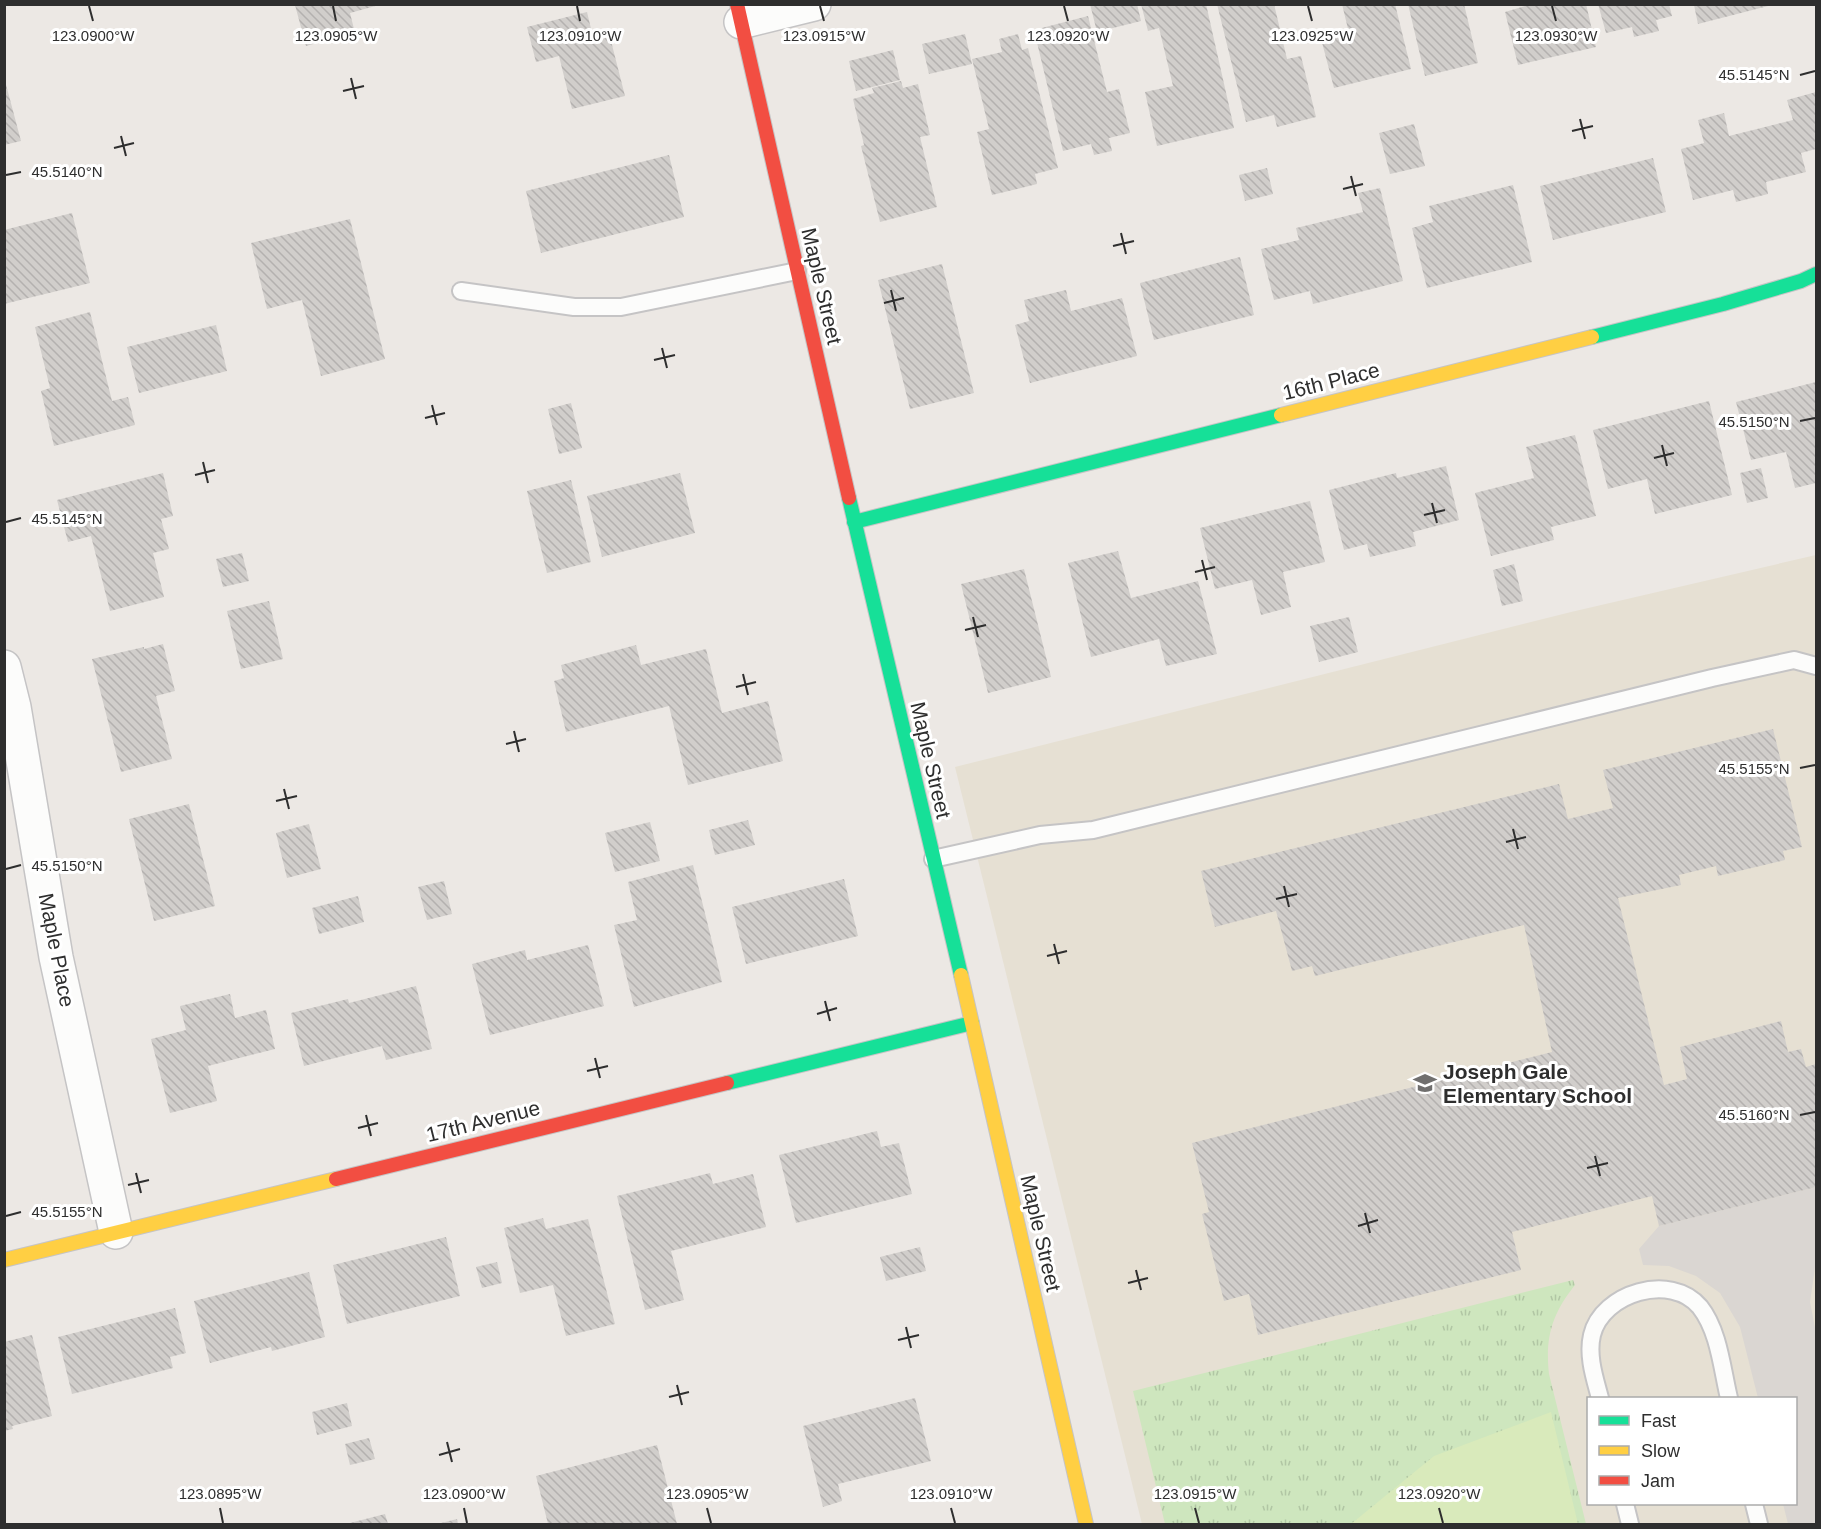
<svg xmlns="http://www.w3.org/2000/svg" width="1821" height="1529" font-family="Arial,sans-serif">
<style>
.education{fill:#e6e0d3;fill-rule:evenodd}
.grass{fill:url(#grass-tufts)}
.pitch{fill:#d9eabb}
.plaza{fill:#dad6d2}
.building{fill:url(#building-back-hatch)}
.lines{fill:none;stroke-linecap:round;stroke-linejoin:round}
.lane-casing{stroke:#c5c4c5;stroke-width:20}
.street-casing{stroke:#c5c4c5;stroke-width:36}
.fast-casing{stroke:#c5c4c5;stroke-width:16}
.slow-casing{stroke:#c5c4c5;stroke-width:16}
.jam-casing{stroke:#c5c4c5;stroke-width:16}
.lane{stroke:#fcfcfb;stroke-width:16}
.street{stroke:#fcfcfb;stroke-width:33}
.fast{stroke:#16e098;stroke-width:14}
.slow{stroke:#ffcf43;stroke-width:14}
.jam{stroke:#f24e42;stroke-width:14}
.ticks{fill:none;stroke:#2e2e2e;stroke-width:2}
.labels{text-anchor:middle;dominant-baseline:central;stroke-width:6;stroke-linejoin:round;paint-order:stroke}
.street-label{font-size:21px;fill:#2e2e2e;stroke:#fff}
.poi-label{font-size:21px;font-weight:bold;fill:#2e2e2e;stroke:#fff;text-anchor:start}
.ticks-label{font-size:15px;text-anchor:middle;fill:#2e2e2e;stroke:#fff;stroke-width:6;stroke-linejoin:round;paint-order:stroke}
</style>
<defs>
<pattern id="grass-tufts" width="24" height="20" patternUnits="userSpaceOnUse" patternTransform="scale(1.5)"><rect width="24" height="20" fill="#cee6be"/><path d="M3 7l-1-3M5 7V3M7 7l1-3M15 17l-1-3M17 17v-4M19 17l1-3" fill="none" stroke="#b1c6a4"/></pattern>
<pattern id="building-back-hatch" width="6" height="6" patternUnits="userSpaceOnUse" patternTransform="scale(1.5)"><rect width="6" height="6" fill="#d1cecb"/><path d="M-1 5l2 2M0 0l6 6M5-1l2 2" fill="none" stroke="#b4b1af"/></pattern>
</defs>
<rect width="100%" height="100%" fill="#ece8e4"/>
<!-- education -->
<path class="education" d="M1816,555V1524H1142L955,767L1571,612ZM1588,1398H1796V1504H1588Z"/>
<!-- grass -->
<path class="grass" d="M1573,1280L1575,1285C1552,1314 1545,1337 1549,1374L1586,1524H1165L1133,1391Z"/>
<!-- pitch -->
<path class="pitch" d="M1551,1412L1578,1524H1351L1434,1456Z"/>
<!-- plaza -->
<path class="plaza" d="M1816,1187V1261L1810,1302L1816,1333V1524H1788L1783,1504H1796V1398H1758L1740,1327L1720,1293L1696,1276L1669,1266L1643,1265L1639,1249L1659,1226Z"/>
<!-- building -->
<path class="building" d="M1090,4H1137L1141,21L1097,32Z
M1141,4H1206L1234,128L1157,146L1145,92L1173,86L1159,28L1148,31Z
M1217,4H1274L1287,59L1301,56L1316,117L1277,127L1274,115L1246,122Z
M1342,4H1395L1411,69L1334,88L1320,35L1348,29Z
M1408,4H1464L1478,63L1425,76Z
M1586,4L1596,47L1518,65L1505,12L1532,4Z
M1598,4H1669L1672,16L1656,20L1659,31L1634,37L1632,27L1606,33Z
M295,5H379L350,13L355,33L306,46Z
M1694,5H1772L1698,24Z
M587,12L594,41L610,37L625,96L572,109L559,56L536,62L527,27Z
M1088,16L1107,92L1119,89L1130,133L1109,138L1112,151L1094,155L1091,144L1063,151L1034,30Z
M965,34L972,64L929,74L922,44Z
M1018,34L1022,50L1028,48L1058,168L1035,174L1037,184L992,195L977,132L989,129L972,59L1002,52L999,39Z
M893,50L900,80L856,91L849,61Z
M4,77L21,141L4,145Z
M901,81L903,88L918,84L930,135L920,137L937,207L880,222L861,146L864,145L853,99L874,93L872,88Z
M1816,92V149L1801,153L1806,172L1766,182L1768,194L1736,202L1733,190L1693,200L1681,149L1704,143L1698,120L1724,113L1729,136L1793,120L1787,100Z
M1414,124L1425,166L1390,174L1379,133Z
M669,155L684,217L541,253L526,191Z
M1653,158L1666,212L1553,240L1540,186Z
M1267,168L1273,194L1245,201L1239,175Z
M1513,185L1532,262L1427,288L1412,228L1433,222L1429,206Z
M1380,188L1403,281L1313,304L1310,291L1274,300L1261,249L1299,240L1296,228L1363,212L1358,193Z
M72,213L90,283L4,304V230Z
M350,219L385,359L321,376L302,300L267,309L251,243Z
M1240,257L1254,315L1154,340L1140,283Z
M942,264L974,393L910,409L878,280Z
M1066,290L1071,311L1122,298L1137,356L1030,383L1015,325L1029,321L1024,300Z
M90,312L112,401L128,397L135,425L54,446L41,391L50,388L35,327Z
M216,325L227,371L139,393L127,347Z
M1816,382V483L1795,488L1786,452L1751,460L1736,402Z
M1709,401L1732,495L1655,514L1647,479L1608,489L1593,430Z
M571,403L582,448L559,454L548,409Z
M1575,435L1596,516L1551,527L1554,540L1491,556L1475,493L1534,478L1526,447Z
M1446,466L1459,520L1413,532L1416,546L1370,557L1367,544L1344,550L1329,490L1396,473L1397,478Z
M1761,468L1768,498L1747,503L1740,473Z
M163,473L173,516L161,519L169,549L153,553L164,597L110,611L91,536L68,542L57,500Z
M680,473L695,533L602,557L587,496Z
M571,480L591,562L547,573L527,491Z
M1310,501L1325,562L1283,572L1291,607L1261,615L1252,580L1215,589L1200,528Z
M1118,551L1131,598L1198,581L1217,654L1166,666L1159,639L1091,657L1068,563Z
M242,553L249,581L223,587L216,559Z
M1514,564L1523,601L1502,606L1493,570Z
M1024,569L1051,677L988,693L961,584Z
M269,601L283,659L241,669L227,611Z
M1349,617L1358,652L1319,662L1310,626Z
M163,644L175,691L156,696L172,759L121,772L92,659L144,647V649Z
M636,645L641,665L706,649L722,713L768,701L783,761L688,785L669,706L566,732L554,681L564,678L561,665Z
M1773,729L1802,847L1783,851L1785,860L1718,876L1716,866L1679,875L1681,885L1618,898L1664,1085L1687,1079L1680,1047L1781,1021L1788,1052L1801,1049L1806,1067L1816,1064V1187L1659,1226L1652,1196L1512,1232L1521,1270L1258,1335L1249,1294L1224,1301L1202,1214L1209,1212L1192,1143L1552,1052L1524,925L1315,976L1312,966L1292,971L1276,911L1215,927L1201,871L1559,784L1568,819L1613,808L1603,770Z
M189,804L215,906L154,921L129,819Z
M748,820L755,845L715,855L709,830Z
M650,822L660,861L615,872L605,833Z
M309,824L321,869L287,878L276,833Z
M693,865L722,982L634,1007L614,925L637,920L628,882Z
M844,879L858,936L746,964L732,907Z
M444,881L452,914L427,920L418,887Z
M358,896L364,922L319,934L312,908Z
M588,945L604,1006L490,1035L472,964L525,950L527,960Z
M416,986L432,1049L386,1060L382,1046L304,1066L291,1013L348,999L349,1003Z
M230,994L235,1018L266,1010L275,1049L208,1066L217,1101L170,1113L151,1039L186,1030L180,1006Z
M877,1131L881,1147L899,1143L912,1194L796,1223L779,1155Z
M710,1173L713,1184L753,1174L766,1227L671,1251L684,1300L645,1310L617,1196Z
M543,1218L546,1229L588,1219L615,1324L566,1336L553,1285L520,1293L504,1228Z
M446,1237L460,1296L347,1324L333,1265Z
M920,1247L926,1271L886,1281L880,1257Z
M497,1262L502,1283L482,1288L476,1267Z
M309,1272L325,1337L272,1351L271,1347L210,1363L194,1301Z
M175,1308L186,1353L170,1357L173,1368L72,1394L58,1337Z
M32,1335L52,1416L12,1426L13,1429L4,1431V1342Z
M915,1398L931,1461L838,1484L842,1501L823,1507L803,1426Z
M347,1403L352,1426L317,1435L312,1412Z
M369,1438L375,1459L350,1465L345,1444Z
M657,1445L677,1524H548L536,1476Z
M385,1514L388,1524H346Z
M457,1519L458,1524H437Z"/>
<g class="lines">
<!-- lane casing -->
<g class="lane-casing">
<path id="lane" d="M461,291L574,307H621L797,271
M933,859L1040,835L1093,830L1712,678L1794,660L1816,666
M1600,1398C1595,1379 1587,1356 1592,1335C1602,1293 1671,1272 1700,1307C1719,1331 1722,1369 1729,1398
M1625,1504L1630,1524
M1754,1504L1759,1524"/>
</g>
<!-- street casing -->
<g class="street-casing">
<path id="street" d="M741,22L814,4
M4,667L14,707L56,957L116,1232"/>
</g>
<!-- fast casing -->
<g class="fast-casing">
<path id="fast" d="M1592,337L1723,304L1801,281L1816,274
M849,498L961,975
M854,522L1281,415
M727,1083L972,1023"/>
</g>
<!-- slow casing -->
<g class="slow-casing">
<path id="slow" d="M1281,415L1592,337
M961,975L1086,1524
M4,1260L336,1179"/>
</g>
<!-- jam casing -->
<g class="jam-casing">
<path id="jam" d="M737,4L849,498
M336,1179L727,1083"/>
</g>
<!-- lane -->
<use href="#lane" class="lane"/>
<!-- street -->
<use href="#street" class="street"/>
<!-- fast -->
<use href="#fast" class="fast"/>
<!-- slow -->
<use href="#slow" class="slow"/>
<!-- jam -->
<use href="#jam" class="jam"/>
</g>
<!-- ticks -->
<path class="ticks" d="M89,6L93,21M333,6L336,21M577,6L580,21M820,6L824,21M1064,6L1068,21M1308,6L1312,21M1552,6L1556,21M1800,75L1815,71M351,78L356,99M343,91L364,86M1580,119L1585,139M1572,131L1593,126M121,136L126,156M114,148L134,143M6,175L21,172M1351,176L1356,196M1343,189L1363,184M1121,233L1126,254M1113,246L1134,241M891,290L896,311M884,303L904,298M662,348L667,368M654,360L675,355M432,405L437,425M425,418L445,413M1800,421L1815,418M1662,445L1667,466M1654,458L1674,453M203,462L208,483M195,475L215,470M1432,503L1437,523M1424,515L1445,510M6,522L21,518M1202,560L1207,580M1195,572L1215,567M973,617L978,637M965,630L986,625M743,674L748,695M736,687L756,682M514,731L519,752M506,744L526,739M1800,768L1815,765M284,789L289,809M276,801L297,796M1513,829L1518,849M1506,842L1526,837M6,869L21,865M1284,886L1289,907M1276,899L1297,894M1054,944L1059,964M1047,956L1067,951M825,1001L830,1021M817,1014L837,1008M595,1058L600,1078M587,1071L608,1066M366,1115L371,1136M1800,1115L1815,1112M358,1128L378,1123M1595,1156L1600,1176M1587,1168L1608,1163M136,1173L141,1193M128,1185L149,1180M1365,1213L1370,1233M6,1216L21,1212M1358,1226L1378,1220M1136,1270L1141,1290M1128,1283L1148,1278M906,1327L911,1348M898,1340L919,1335M677,1385L682,1405M669,1397L689,1392M447,1442L452,1462M439,1455L460,1449M220,1508L223,1523M464,1508L467,1523M707,1508L711,1523M951,1508L955,1523M1195,1508L1199,1523M1439,1508L1443,1523"/>
<!-- icons -->
<defs>
<g id="school-bare" transform="scale(1.8)"><path d="M0-5L7-2L0 1L-7-2ZM-4 1L0 2.5L4 1V4Q0 6-4 4Z" fill="#706f6e" stroke="#fff" stroke-width="2.5" paint-order="stroke"/></g>
</defs>
<g fill-rule="evenodd">
<use href="#school-bare" x="1425" y="1083"/>
</g>
<g class="labels">
<!-- street labels -->
<g class="street-label">
<text transform="translate(822 286) rotate(77)">Maple Street</text>
<text transform="translate(1331 381) rotate(-14)">16th Place</text>
<text transform="translate(931 760) rotate(77)">Maple Street</text>
<text transform="translate(57 950) rotate(79)">Maple Place</text>
<text transform="translate(483 1121) rotate(-14)">17th Avenue</text>
<text transform="translate(1041 1233) rotate(77)">Maple Street</text>
</g>
<!-- poi labels -->
<g class="poi-label">
<text x="1443" y="1071">Joseph Gale<tspan x="1443" dy="24">Elementary School</tspan></text>
</g>
</g>
<g class="ticks-label">
<text x="93" y="41">123.0900°W</text>
<text x="336" y="41">123.0905°W</text>
<text x="580" y="41">123.0910°W</text>
<text x="824" y="41">123.0915°W</text>
<text x="1068" y="41">123.0920°W</text>
<text x="1312" y="41">123.0925°W</text>
<text x="1556" y="41">123.0930°W</text>
<text x="1754" y="80">45.5145°N</text>
<text x="67" y="177">45.5140°N</text>
<text x="1754" y="427">45.5150°N</text>
<text x="67" y="524">45.5145°N</text>
<text x="1754" y="774">45.5155°N</text>
<text x="67" y="871">45.5150°N</text>
<text x="1754" y="1120">45.5160°N</text>
<text x="67" y="1217">45.5155°N</text>
<text x="220" y="1499">123.0895°W</text>
<text x="464" y="1499">123.0900°W</text>
<text x="707" y="1499">123.0905°W</text>
<text x="951" y="1499">123.0910°W</text>
<text x="1195" y="1499">123.0915°W</text>
<text x="1439" y="1499">123.0920°W</text>
</g>
<!-- border -->
<rect width="1821" height="1529" fill="none" stroke="#2e2e2e" stroke-width="12"/>
<!-- legend -->
<rect x="1587" y="1397" width="210" height="108" fill="#ffffff" stroke="#ababab" stroke-width="1.5"/>
<rect x="1599" y="1416" width="30" height="9" fill="#16e098" stroke="#ababab" stroke-width="1.5"/>
<text x="1641" y="1427" font-size="18" fill="#2e2e2e">Fast</text>
<rect x="1599" y="1446" width="30" height="9" fill="#ffcf43" stroke="#ababab" stroke-width="1.5"/>
<text x="1641" y="1457" font-size="18" fill="#2e2e2e">Slow</text>
<rect x="1599" y="1476" width="30" height="9" fill="#f24e42" stroke="#ababab" stroke-width="1.5"/>
<text x="1641" y="1487" font-size="18" fill="#2e2e2e">Jam</text>
</svg>
